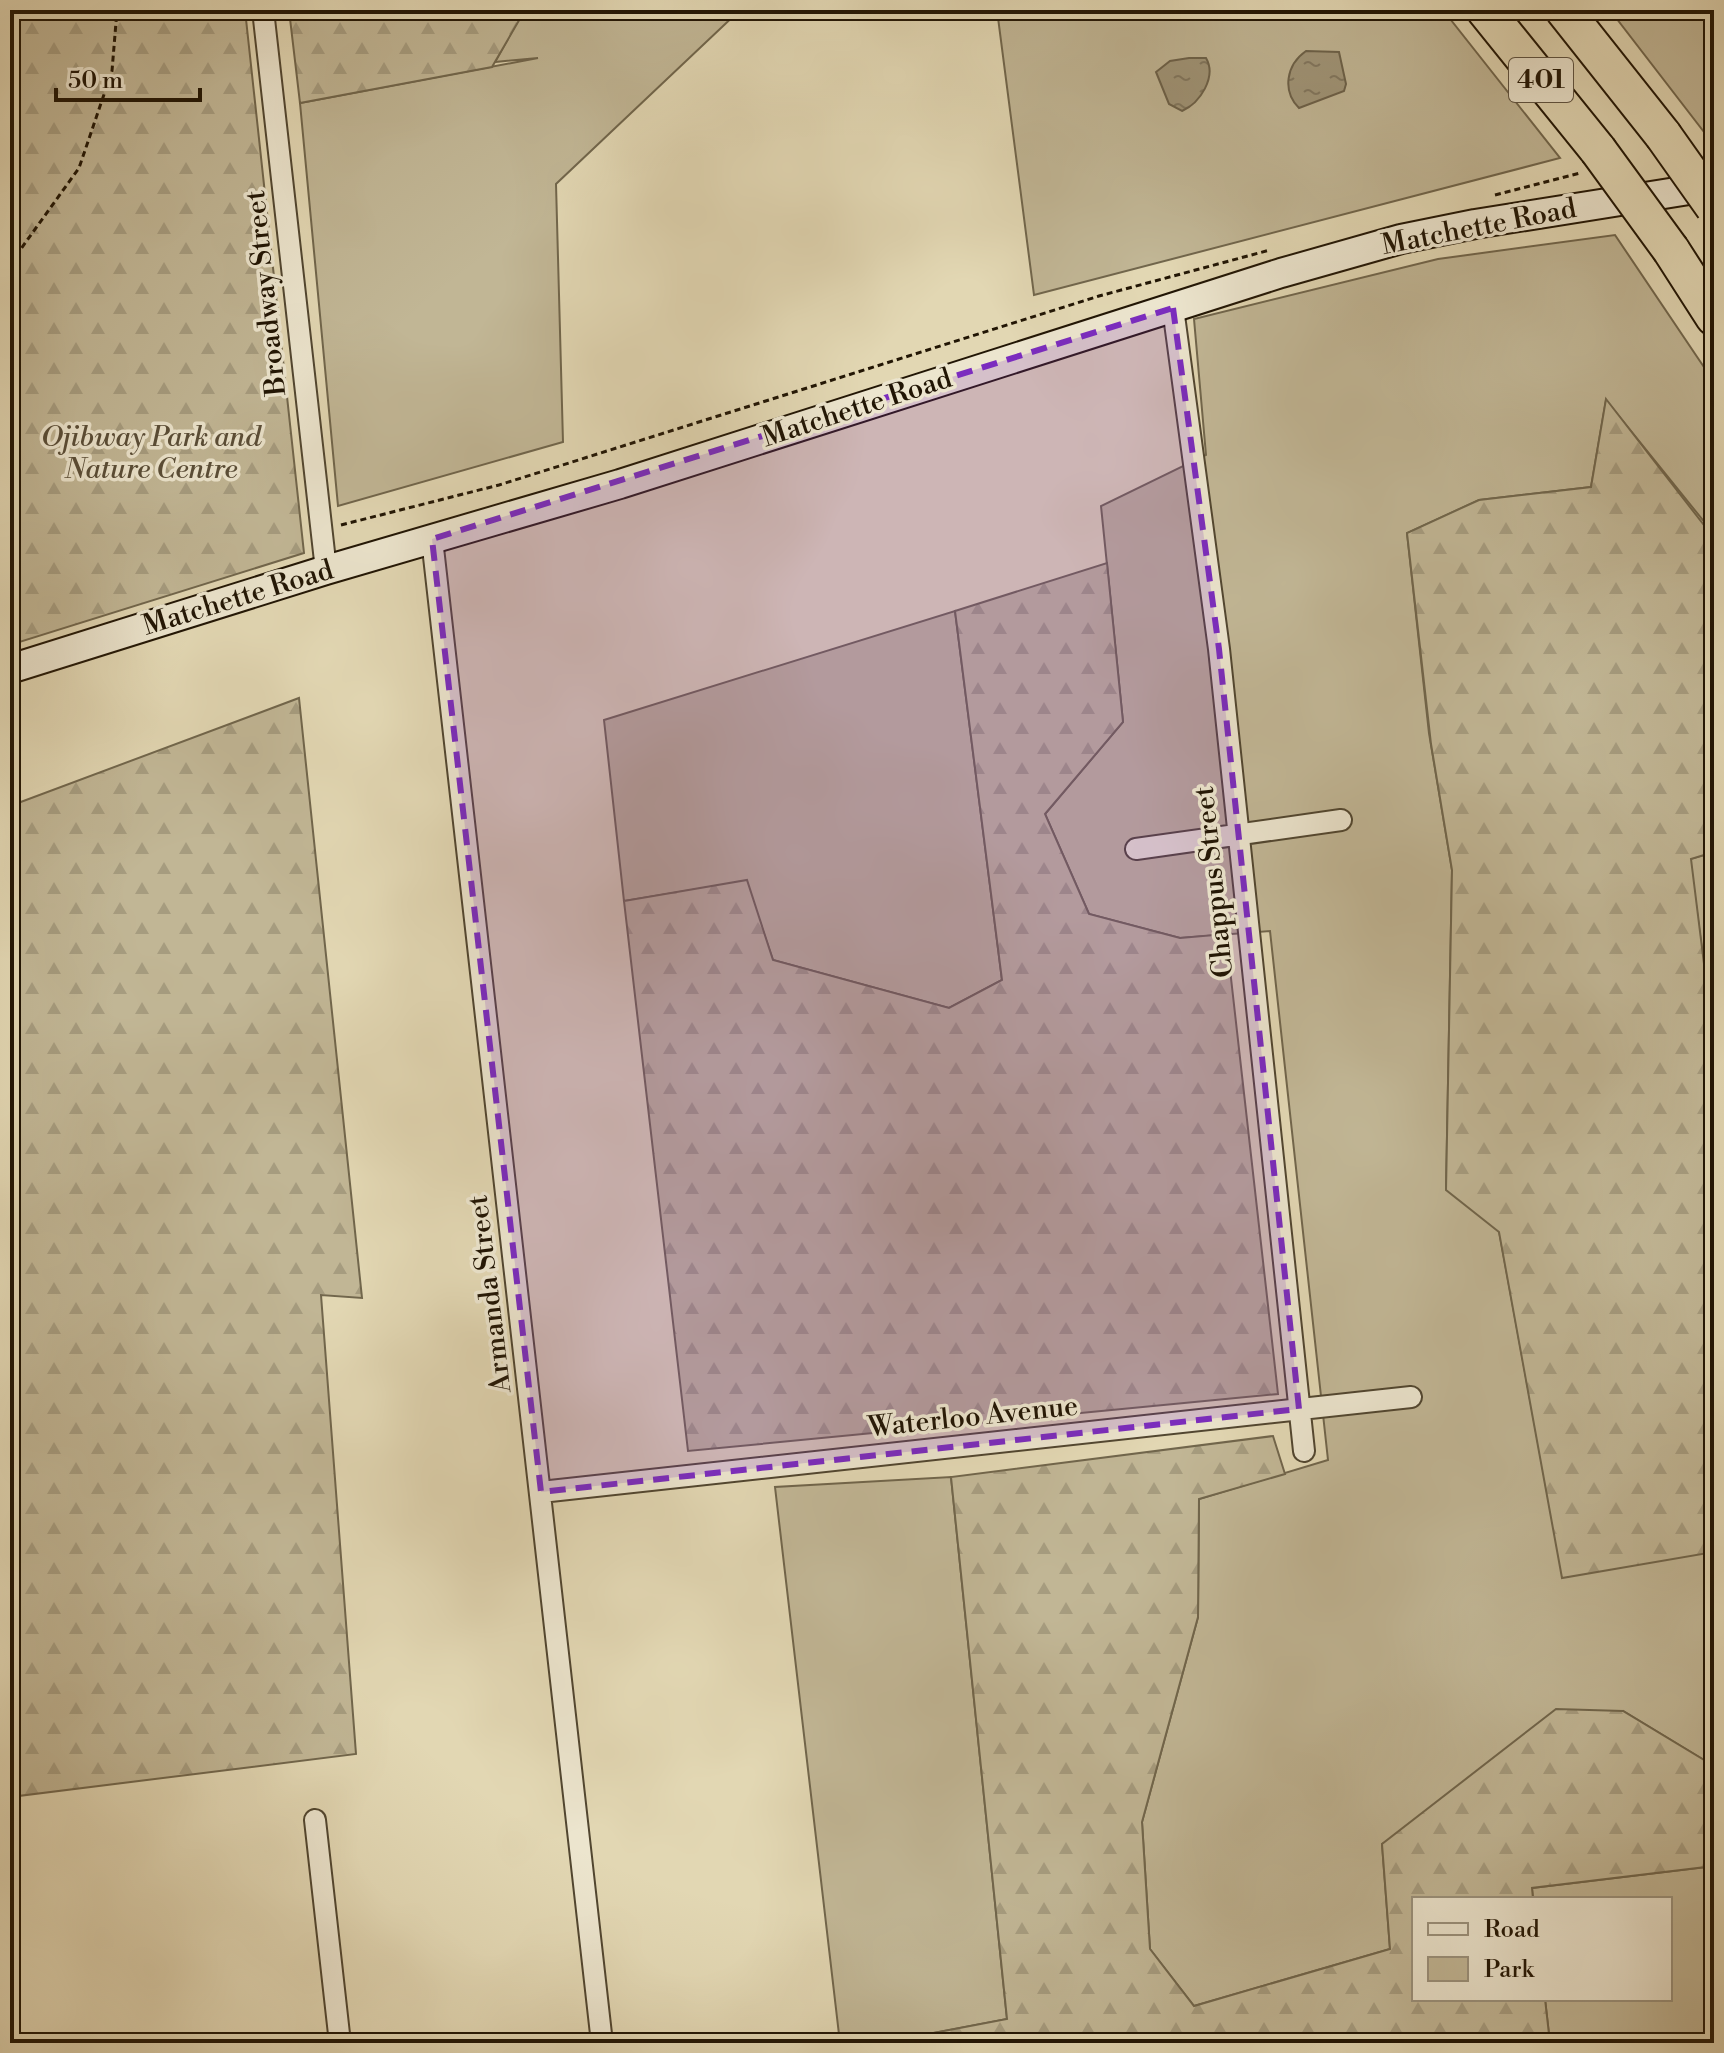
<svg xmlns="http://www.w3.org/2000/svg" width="1724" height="2053" font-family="'Libre Bodoni',serif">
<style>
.green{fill:#c1b695;stroke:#71664c;stroke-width:2}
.forest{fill:url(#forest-firs);stroke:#71664c;stroke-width:2}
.water{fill:url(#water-ripples);stroke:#6d624a;stroke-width:2}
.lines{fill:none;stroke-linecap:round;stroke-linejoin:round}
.street-casing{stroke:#514630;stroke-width:24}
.secondary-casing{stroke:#211504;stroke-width:32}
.highway-casing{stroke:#211504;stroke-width:40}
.path{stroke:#211504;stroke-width:3;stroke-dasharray:6 4;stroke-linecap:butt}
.street{stroke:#ece5ce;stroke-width:20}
.secondary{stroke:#ece5ce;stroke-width:28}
.highway{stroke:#e2d7b3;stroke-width:36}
.highway-bridge-casing{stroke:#211504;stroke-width:40;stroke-linecap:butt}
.highway-bridge{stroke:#e2d7b3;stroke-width:36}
.marked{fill:#7b2cbf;fill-opacity:0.2;stroke:#7b2cbf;stroke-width:6;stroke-dasharray:16 10;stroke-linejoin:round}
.labels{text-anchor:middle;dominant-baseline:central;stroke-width:7;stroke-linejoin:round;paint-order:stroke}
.shield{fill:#ece5ce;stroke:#5e5341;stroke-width:2}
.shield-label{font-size:26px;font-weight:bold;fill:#211504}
.street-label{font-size:28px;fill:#211504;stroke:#ece5ce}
.park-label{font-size:28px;font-style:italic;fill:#594d37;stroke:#ece5ce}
</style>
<defs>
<pattern id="forest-firs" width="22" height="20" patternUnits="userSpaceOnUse" patternTransform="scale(2)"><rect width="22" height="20" fill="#c1b695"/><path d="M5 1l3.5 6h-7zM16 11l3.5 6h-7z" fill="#a69c7f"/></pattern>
<pattern id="water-ripples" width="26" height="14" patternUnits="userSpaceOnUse" patternTransform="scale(2)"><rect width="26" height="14" fill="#a09578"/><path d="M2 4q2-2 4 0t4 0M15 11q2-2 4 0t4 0" fill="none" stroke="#827860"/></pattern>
</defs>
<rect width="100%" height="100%" fill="#e2d7b3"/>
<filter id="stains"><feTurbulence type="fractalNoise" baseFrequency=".0025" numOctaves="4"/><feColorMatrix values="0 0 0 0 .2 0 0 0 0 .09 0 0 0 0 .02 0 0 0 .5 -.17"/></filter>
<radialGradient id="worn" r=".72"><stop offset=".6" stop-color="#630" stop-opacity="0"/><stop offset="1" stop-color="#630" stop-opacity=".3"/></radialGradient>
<!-- green -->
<path class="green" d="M524,10H740L556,184L563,442L338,506L300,103L538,58L495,62Z
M997,10H1443L1560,158L1034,295Z
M1610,10H1714V131L1704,132Z
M1615,235L1714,382V534L1606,400L1591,487L1479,500L1407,533L1429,733L1452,870L1446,1189L1499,1231L1561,1568L1714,1549V1766L1623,1711L1382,1844L1390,1949L1194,2006L1150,1949L1142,1822L1198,1617L1199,1499L1328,1460L1270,931L1180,938L1089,914L1045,814L1123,722L1101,506L1206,455L1194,319L1438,259Z
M955,611L1002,980L949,1008L773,960L746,881L624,901L604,720Z
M1714,852V995L1707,988L1690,859Z
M951,1477L1007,2019L881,2043H840L775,1487Z
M1714,1866V2043H1550L1545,1999H1670V1899H1533L1532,1888Z"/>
<!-- forest -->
<path class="forest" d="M10,10H245L304,553L10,645Z
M289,10H525L492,67L300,103Z
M1606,399L1714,538V852L1691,859L1707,988L1714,995V1552L1562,1578L1499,1232L1446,1190L1452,870L1431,744L1407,533L1479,500L1591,487Z
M1107,563L1123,722L1045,814L1089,914L1180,938L1226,934L1278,1394L688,1451L624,901L747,880L773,960L949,1008L1002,980L955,611Z
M299,698L362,1298L321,1295L356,1754L10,1797V806Z
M1273,1436L1285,1474L1199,1499L1198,1617L1142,1822L1150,1949L1194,2006L1390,1949L1382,1844L1556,1709L1623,1711L1714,1766V1866L1532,1888L1533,1899H1414V1999H1545L1550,2043H881L1007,2019L951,1477Z"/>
<!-- water -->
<path class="water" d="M1306,51L1339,52L1346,84L1344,91L1299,108C1282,91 1286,65 1306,51Z
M1189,58H1206C1217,77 1200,103 1182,111L1169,104L1156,72L1170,61Z"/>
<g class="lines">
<!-- street casing -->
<g class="street-casing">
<path id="street" d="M263,10L326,570
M1173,308L1219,649L1304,1451
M432,539L602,2043
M1136,849L1341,820
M541,1492L1411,1397
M315,1820L340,2043"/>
</g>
<!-- secondary casing -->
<g class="secondary-casing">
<path id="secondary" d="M10,669L326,570L620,484L1281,273L1401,239L1475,224L1714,186"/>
</g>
<!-- highway casing -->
<g class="highway-casing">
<path id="highway" d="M1485,10L1598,150
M1564,10L1663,135
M1671,250L1714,317"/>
</g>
<!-- path -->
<path class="path" d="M1495,195L1580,173
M10,264L79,168L112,71L117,10
M341,525L499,485L1099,296L1270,250"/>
<!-- street -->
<use href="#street" class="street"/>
<!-- secondary -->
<use href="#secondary" class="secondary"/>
<!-- highway -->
<use href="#highway" class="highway"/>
<!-- highway-bridge casing -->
<g class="highway-bridge-casing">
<path id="highway-bridge" d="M1663,135L1714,207
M1598,150L1671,250"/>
</g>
<!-- highway-bridge -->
<use href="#highway-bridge" class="highway-bridge"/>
</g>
<!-- marked area -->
<path class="marked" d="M1173,308L1219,649L1299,1409L541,1492L432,539Z"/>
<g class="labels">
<!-- shield labels -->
<rect class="shield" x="1509" y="58" width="64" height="44" rx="6"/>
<g class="shield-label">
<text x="1541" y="80">401</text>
</g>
<!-- street labels -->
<g class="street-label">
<text transform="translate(1479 227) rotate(-11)">Matchette Road</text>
<text transform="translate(266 293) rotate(-96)">Broadway Street</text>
<text transform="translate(857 408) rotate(-18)">Matchette Road</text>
<text transform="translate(238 598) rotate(-17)">Matchette Road</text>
<text transform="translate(1214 882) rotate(-96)">Chappus Street</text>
<text transform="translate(490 1294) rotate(-97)">Armanda Street</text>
<text transform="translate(973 1417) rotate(-6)">Waterloo Avenue</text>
</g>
<!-- park labels -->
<g class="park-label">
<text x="151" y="437">Ojibway Park and<tspan x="151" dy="32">Nature Centre</tspan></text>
</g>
</g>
<!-- margin -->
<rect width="1724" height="2053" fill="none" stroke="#e2d7b3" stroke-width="40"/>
<rect x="12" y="12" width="1700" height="2029" fill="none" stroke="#211504" stroke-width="4"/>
<rect x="20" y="20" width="1684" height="2013" fill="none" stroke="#211504" stroke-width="2"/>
<!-- legend -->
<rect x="1412" y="1897" width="260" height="104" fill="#ece5ce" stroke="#9b927d" stroke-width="2"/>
<rect x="1428" y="1923" width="40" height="12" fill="#ece5ce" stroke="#9b927d" stroke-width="2"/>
<text x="1484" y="1937" font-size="24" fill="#211504">Road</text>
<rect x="1428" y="1957" width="40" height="24" fill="#c1b695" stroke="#9b927d" stroke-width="2"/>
<text x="1484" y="1977" font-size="24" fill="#211504">Park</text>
<!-- scale -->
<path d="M56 88v12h144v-12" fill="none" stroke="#211504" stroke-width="4"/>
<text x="68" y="88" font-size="24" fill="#211504" stroke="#ece5ce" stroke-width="6" paint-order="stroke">50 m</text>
<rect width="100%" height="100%" filter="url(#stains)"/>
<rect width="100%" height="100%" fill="url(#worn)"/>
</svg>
